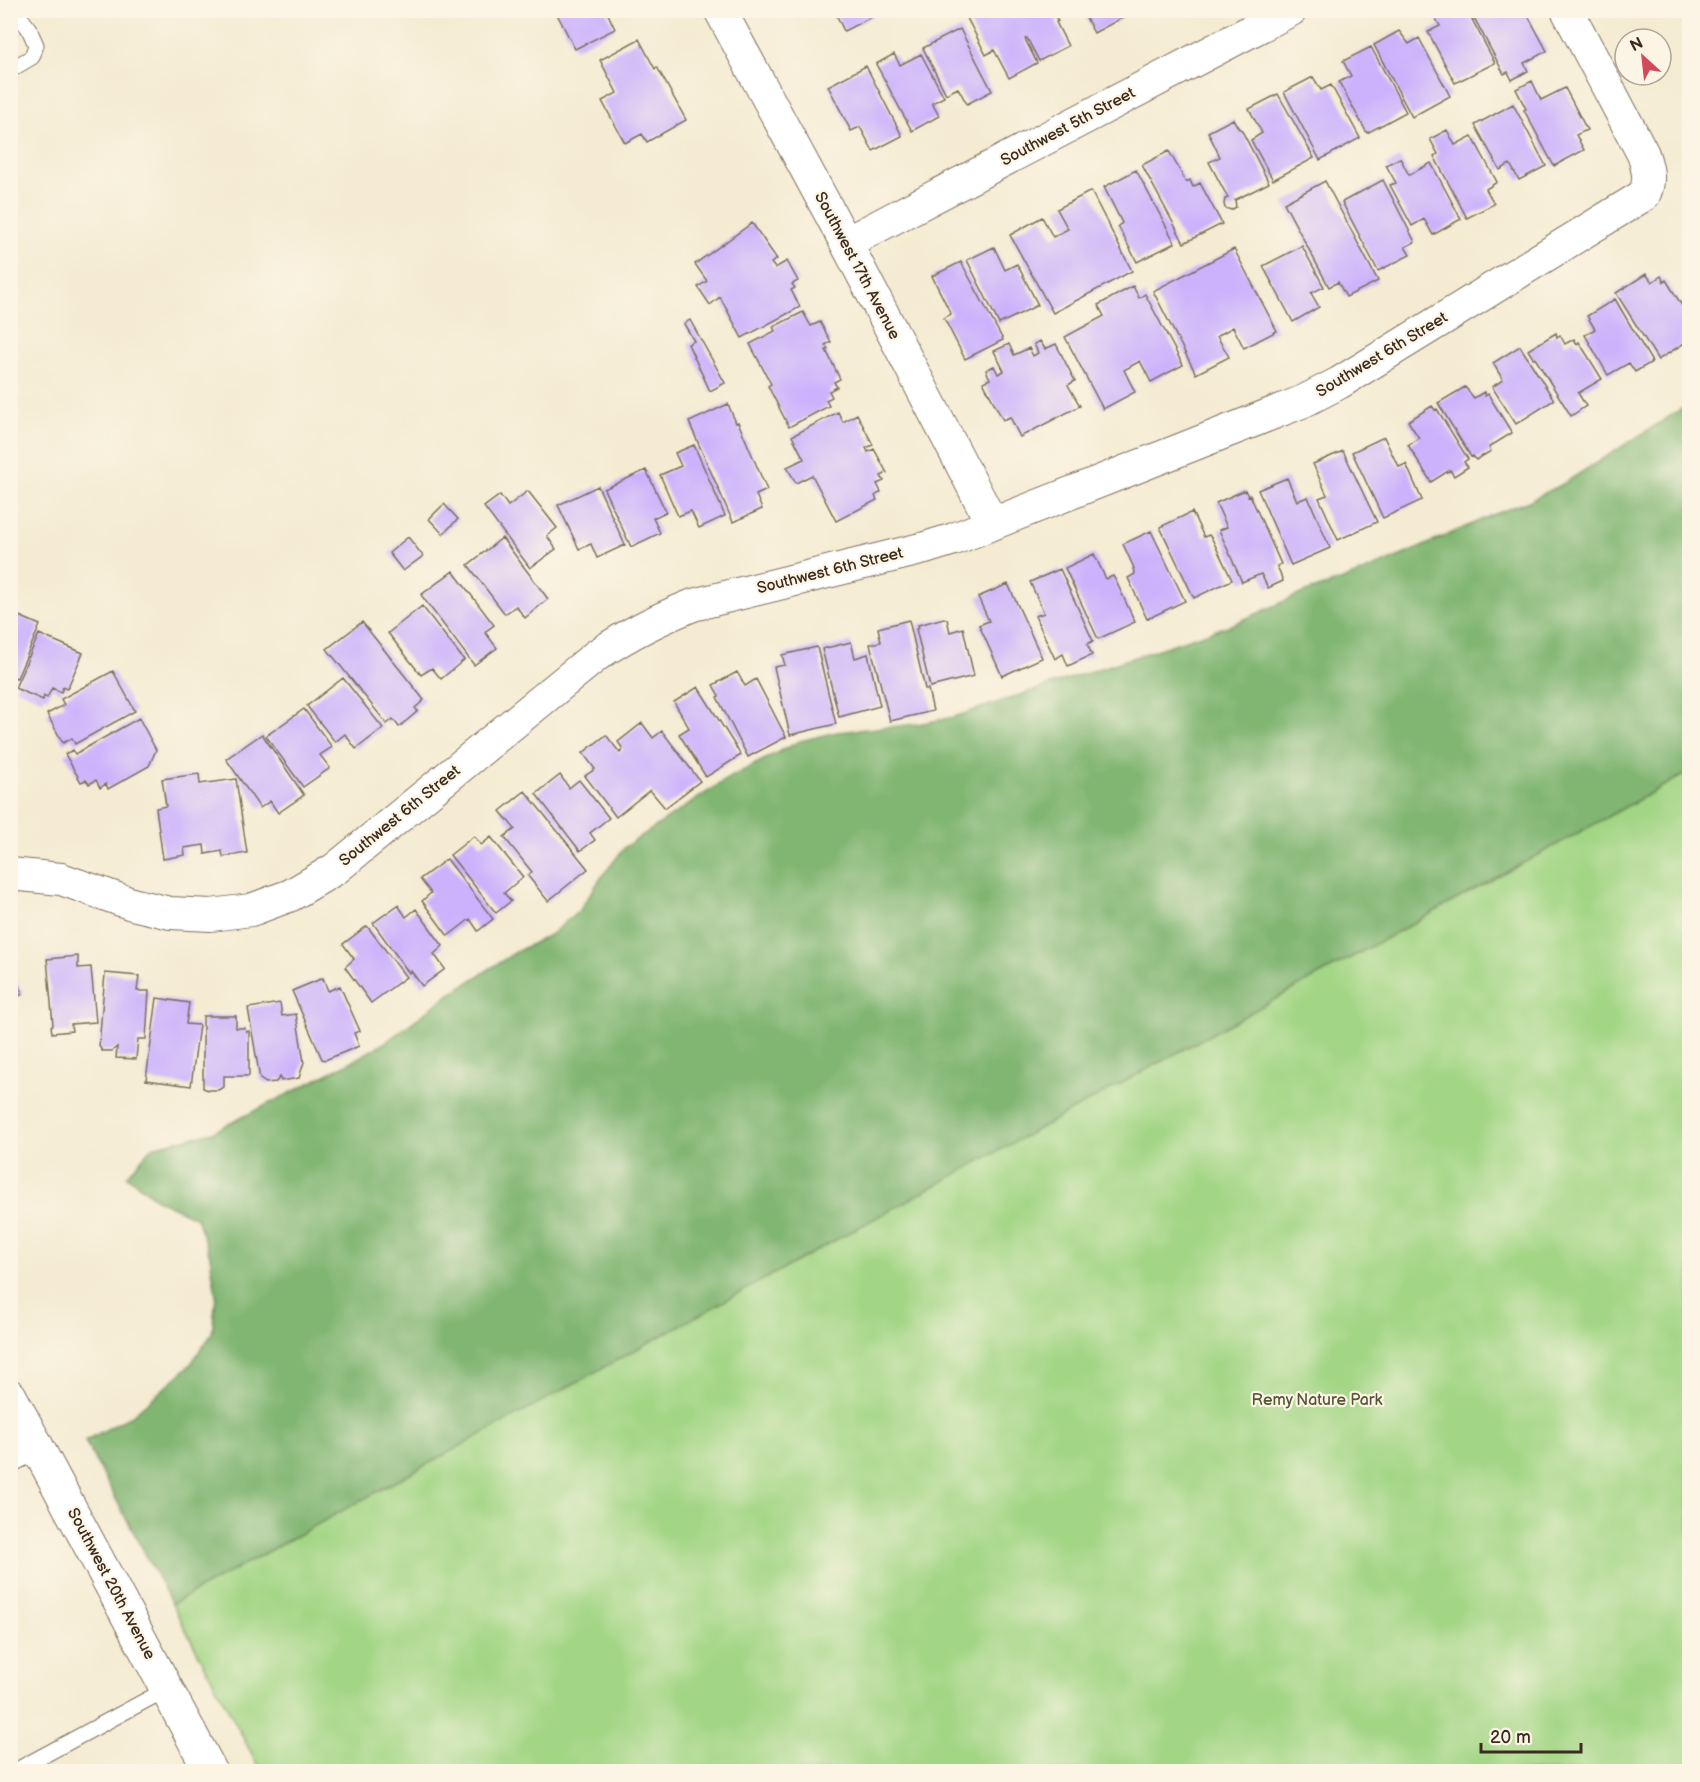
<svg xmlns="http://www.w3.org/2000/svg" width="1700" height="1782" font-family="'Balsamiq Sans',sans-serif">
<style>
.green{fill:#a2d584;stroke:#6e8051;stroke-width:1.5}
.forest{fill:#81b672;stroke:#5e7048;stroke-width:1.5}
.building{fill:#ccb2fc}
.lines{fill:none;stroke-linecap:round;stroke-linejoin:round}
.lane-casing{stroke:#7c6e5d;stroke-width:17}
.street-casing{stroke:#7c6e5d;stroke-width:34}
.secondary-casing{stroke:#7c6e5d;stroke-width:35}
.lane{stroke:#fff;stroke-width:15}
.street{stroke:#fff;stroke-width:32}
.secondary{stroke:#fff;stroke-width:33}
.labels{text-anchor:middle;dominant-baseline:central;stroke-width:4.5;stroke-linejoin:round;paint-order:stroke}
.street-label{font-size:16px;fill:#3b2a1e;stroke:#fcf5e5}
.park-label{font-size:16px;fill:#555538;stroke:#fcf5e5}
</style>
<rect width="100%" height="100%" fill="#fcf5e5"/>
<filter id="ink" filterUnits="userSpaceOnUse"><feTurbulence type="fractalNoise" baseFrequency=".0167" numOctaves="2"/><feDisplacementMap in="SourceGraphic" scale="12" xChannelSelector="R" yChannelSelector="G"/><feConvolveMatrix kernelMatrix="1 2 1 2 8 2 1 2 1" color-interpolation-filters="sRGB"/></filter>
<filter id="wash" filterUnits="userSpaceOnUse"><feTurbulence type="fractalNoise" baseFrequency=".008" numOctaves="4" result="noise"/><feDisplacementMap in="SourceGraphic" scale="24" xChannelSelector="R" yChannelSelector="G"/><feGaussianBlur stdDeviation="1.35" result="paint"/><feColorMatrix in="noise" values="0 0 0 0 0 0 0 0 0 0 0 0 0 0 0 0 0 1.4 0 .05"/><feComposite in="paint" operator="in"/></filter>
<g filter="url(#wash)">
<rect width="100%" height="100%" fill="#f4ebd2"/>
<!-- green -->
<path class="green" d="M1689,772V1771H261L172,1604Z"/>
<!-- forest -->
<path class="forest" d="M1689,404V772L172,1604L85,1441L131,1416L161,1391L190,1365L212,1334L216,1295L210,1256L197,1218L158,1200L127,1176L152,1147L213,1132L351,1062L386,1042L447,996L516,952L550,935L580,910L601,878L625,847L727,779L800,741L837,732L918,724L954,717L1234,624L1303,593L1343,580L1417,549L1490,516L1529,501L1563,484Z"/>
<g id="blocks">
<!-- building -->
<path class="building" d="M555,10H606L615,29L575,49Z
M834,10H885L844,31Z
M968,10H1062V12L1055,16L1058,21L1056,22L1068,46L1039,61L1027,38L1025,39L1037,63L1009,78L994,50L986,55L964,12Z
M1082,10H1118L1122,18L1094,33Z
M1436,10H1467L1495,63L1455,83L1428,32L1440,26L1432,12Z
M1470,10H1525L1547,51L1524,63L1528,71L1512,80L1508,72L1504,74Z
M960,29L992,91L967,104L958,88L946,94L923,48Z
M1399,31L1409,44L1419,38L1450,96L1412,117L1374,45Z
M639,39L655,69L657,67L686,120L647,142L642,134L625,143L602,101L617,93L600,60Z
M1371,47L1406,112L1367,133L1339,82L1351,76L1343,61Z
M894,54L900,65L921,54L944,97L932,103L939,116L912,131L876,64Z
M866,66L902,136L873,151L860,127L851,131L828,86Z
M1313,77L1321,90L1331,85L1360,138L1320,160L1284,92Z
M1532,81L1541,100L1565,88L1587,130L1576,135L1584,150L1554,166L1524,110L1526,109L1516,89Z
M1278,94L1314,158L1273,180L1251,140L1262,133L1249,109Z
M1513,104L1546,166L1519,180L1510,164L1500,170L1475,125Z
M1233,119L1239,129H1241L1269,183L1235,200L1236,207L1231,210L1225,208L1224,204L1225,199L1228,198L1209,162L1220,157L1208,132Z
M1447,130L1455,145L1472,136L1497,182L1486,189L1494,204L1467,218L1434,156L1438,154L1430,139Z
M1169,151L1186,182L1190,180L1193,187L1200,183L1222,224L1184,243L1142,165Z
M1400,158L1409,175L1431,163L1461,219L1433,235L1424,219L1412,226L1390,185L1396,183L1386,165Z
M1136,170L1175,243L1137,262L1118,226L1122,223L1104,187Z
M1383,180L1415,242L1405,247L1410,255L1378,271L1342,202Z
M1325,181L1378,281L1346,297L1338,282L1329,287L1284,203Z
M1091,191L1132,271L1053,313L1010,235L1042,217L1053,237L1068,229L1057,209Z
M752,223L777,259L771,263L775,268L787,261L798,281L792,284L795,288L791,290L800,307L742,338L720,297L710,305L698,287L707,281L695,264Z
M1302,246L1324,287L1311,293L1319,307L1293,322L1263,266Z
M994,247L1005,270L1017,264L1038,305L999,324L967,260Z
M1234,249L1277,331L1244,348L1233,327L1217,336L1229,357L1196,374L1153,291Z
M961,262L1003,340L965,359L944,318L951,314L932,276Z
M1646,274L1652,282L1661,276L1664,282L1666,280L1689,317V340L1658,360L1616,293Z
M1133,286L1139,298L1145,294L1183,365L1151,382L1140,361L1124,370L1135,392L1103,409L1065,337L1104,316L1098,305Z
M1615,299L1652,362L1635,372L1629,363L1608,375L1585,335L1595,329L1587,316Z
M803,312L811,326L820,322L831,342L825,345L828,349L826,350L840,379L834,382L837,387L829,391L832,397L826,400L829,406L789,427L768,386L771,384L750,344L775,331L773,327Z
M690,320L725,383L710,391L688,344L694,341L684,324Z
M1556,333L1557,337L1560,335L1565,344L1574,339L1577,344L1579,342L1602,379L1578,393L1586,406L1571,416L1535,358H1533L1528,350Z
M1040,341L1045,349L1056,344L1075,381L1068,385L1080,406L1020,437L1010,417L1003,420L983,382L990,379L986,370L994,366L998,374L1004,371L994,351L1009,344L1014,355L1029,348L1033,356L1038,353L1034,344Z
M1520,346L1554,400L1516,424L1492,387L1503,380L1493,363Z
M1465,387L1474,398L1484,392L1485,396L1488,394L1512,433L1489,447L1491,451L1476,460L1473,456L1471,457L1438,403Z
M728,404L736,423L738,422L767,490L756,495L762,509L733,522L689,422Z
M1432,406L1435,410L1437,409L1468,459L1464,462L1468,467L1454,476L1450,470L1431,482L1408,445L1419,438L1408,421Z
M838,412L843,422L857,414L873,445L866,448L868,452L874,449L887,473L881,476L884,481L877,484L881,492L875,496L877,500L836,521L812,475L796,483L787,467L804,459L792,436Z
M1384,437L1396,462H1397L1399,467L1406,464L1422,500L1383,518L1352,452Z
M694,445L725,516L699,528L691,511L678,516L660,475L681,466L675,453Z
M1343,451L1377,522L1338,540L1319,498L1327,495L1313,464Z
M646,470L666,512L653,518L660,533L631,547L604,489Z
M1287,478L1297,501L1308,497L1330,548L1291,565L1258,490Z
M598,486L625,545L597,558L591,544L579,549L558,505Z
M1245,490L1248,496L1250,495L1281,564L1277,566L1283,581L1268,588L1261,574L1242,582L1219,530L1227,527L1216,503Z
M528,491L557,528L547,536L556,549L530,568L484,507L500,495L508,506Z
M444,504L458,519L443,534L429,519Z
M1192,512L1204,537L1209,535L1212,539L1232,580L1194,598L1160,527Z
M1151,531L1185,601L1147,619L1128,578L1135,574L1133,569L1134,568L1123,544Z
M408,537L423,556L403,571L389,553Z
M502,538L548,599L525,618L516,606L505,614L468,565Z
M1094,554L1106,579L1113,576L1116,581L1135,622L1098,639L1065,568Z
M1060,569L1093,641L1087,644L1092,655L1068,666L1063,654L1055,659L1035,616L1044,613L1030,582Z
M453,571L494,625L485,632L497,648L474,665L421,595Z
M1008,584L1042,658L1002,676L979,625L989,621L978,597Z
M422,606L464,660L441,679L432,668L421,675L388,633Z
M10,612L40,625L17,678L10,676Z
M944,618L947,619L950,632L963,628L974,676L930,687L916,629L919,628L918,625Z
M909,620L925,689H928L933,711L890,721L870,644L881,642L878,628Z
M362,622L424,700L415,708L418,711L399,727L393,719L387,724L327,649Z
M39,634L83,653L67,689L63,687L61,692L52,688L47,698L44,696L43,700L15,688Z
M851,642L855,658L868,654L880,706L839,717L822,649Z
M817,647L836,724L790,735L774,667L785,665L782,655Z
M113,671L135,711L75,744L72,738L63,743L47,714L64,705L61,699Z
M737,672L745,686L756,679L786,737L748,757L717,697L719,696L713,685Z
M343,678L383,728L356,749L345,734L335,742L307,706Z
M698,687L741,755L706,777L679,734L689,728L674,702Z
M304,709L332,747L320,755L330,768L303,787L266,736Z
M139,718L156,750L149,766L108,789L106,784L100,788L96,780L89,784L86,780L81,782L65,754L73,750L75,754Z
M642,723L653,738L662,731L700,781L665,808L650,790L616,817L585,776L595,769L583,753L606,735L620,753L623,749L618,742Z
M262,734L304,795L278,813L270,801L260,808L226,759Z
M199,774L200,784L236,779L247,853L223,857L222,851L205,854L204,845L184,848L185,855L163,859L156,808L166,806L162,779Z
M560,775L569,788L579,780L609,818L590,833L595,840L580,851L536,794Z
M525,791L588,869L548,901L528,876L532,872L504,837L515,829L500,811Z
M474,836L481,845L491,837L523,877L504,893L511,901L496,913L450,855Z
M447,859L493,919L478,931L470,919L448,936L422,901L431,893L420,879Z
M398,905L406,917L416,909L443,946L434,954L445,969L422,986L411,971L409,973L373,923Z
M367,926L406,977L371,1003L345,967L354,959L343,944Z
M78,956V968L91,967L96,1022L71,1024L72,1031L52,1033L51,1026L53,1025L47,959Z
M10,969L23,994L10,1000Z
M105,973L139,976L137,991H149L146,1039H138L136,1059L116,1058L117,1047L112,1051H102L99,1046Z
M323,978L328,991L340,986L360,1031L354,1033L359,1046L325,1060L322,1059L292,991Z
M157,998L189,1003L186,1024L199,1025L191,1086L146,1080Z
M280,1003L282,1016L296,1014L304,1062L299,1078L281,1081L280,1077L276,1082L266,1083L260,1079L248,1008Z
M203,1016H236V1028H245L246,1032L249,1031V1076H224V1087L218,1090H208L203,1088Z"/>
</g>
</g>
<g filter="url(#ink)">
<use href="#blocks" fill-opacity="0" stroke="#7c6e5d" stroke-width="1.5"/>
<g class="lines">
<!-- lane casing -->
<g class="lane-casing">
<path id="lane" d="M10,70L32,57L36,45L29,29L15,10
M13,1772L167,1689"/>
</g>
<!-- street casing -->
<g class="street-casing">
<path id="street" d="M720,10L846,243L992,523
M846,243L1291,10
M10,874L61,879L132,904L170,913L211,915L251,910L291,895L335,869L597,655C630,633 656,620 693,605L925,548L954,539L1304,401L1339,383L1644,195C1651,181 1648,169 1643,154L1567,10
M10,1456L36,1443"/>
</g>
<!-- secondary casing -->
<g class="secondary-casing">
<path id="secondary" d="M10,1396L211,1772"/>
</g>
<!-- lane -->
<use href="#lane" class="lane"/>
<!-- street -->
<use href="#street" class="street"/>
<!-- secondary -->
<use href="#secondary" class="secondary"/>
</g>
</g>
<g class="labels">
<!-- street labels -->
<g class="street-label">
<text transform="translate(1068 127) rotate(-28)">Southwest 5th Street</text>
<text transform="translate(857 266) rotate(62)">Southwest 17th Avenue</text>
<text transform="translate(1382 355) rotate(-31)">Southwest 6th Street</text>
<text transform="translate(830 571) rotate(-14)">Southwest 6th Street</text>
<text transform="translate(400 816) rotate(-39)">Southwest 6th Street</text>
<text transform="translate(111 1584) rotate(62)">Southwest 20th Avenue</text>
</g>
<!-- park labels -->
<g class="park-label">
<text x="1317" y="1400">Remy Nature Park</text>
</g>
</g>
<!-- margin -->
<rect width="1700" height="1782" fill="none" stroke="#fcf5e5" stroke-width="36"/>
<!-- north arrow -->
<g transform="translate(1643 57) rotate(333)"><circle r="28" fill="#fcf5e5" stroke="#afa495" stroke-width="1.5"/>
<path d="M0-4.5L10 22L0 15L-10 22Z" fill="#d1495b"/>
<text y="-9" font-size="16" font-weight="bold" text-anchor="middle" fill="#3b2a1e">N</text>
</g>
<!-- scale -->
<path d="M1481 1743v9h100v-9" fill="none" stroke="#3b2a1e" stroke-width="3"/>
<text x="1490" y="1743" font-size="18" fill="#3b2a1e" stroke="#fcf5e5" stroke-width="4.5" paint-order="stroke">20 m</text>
</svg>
